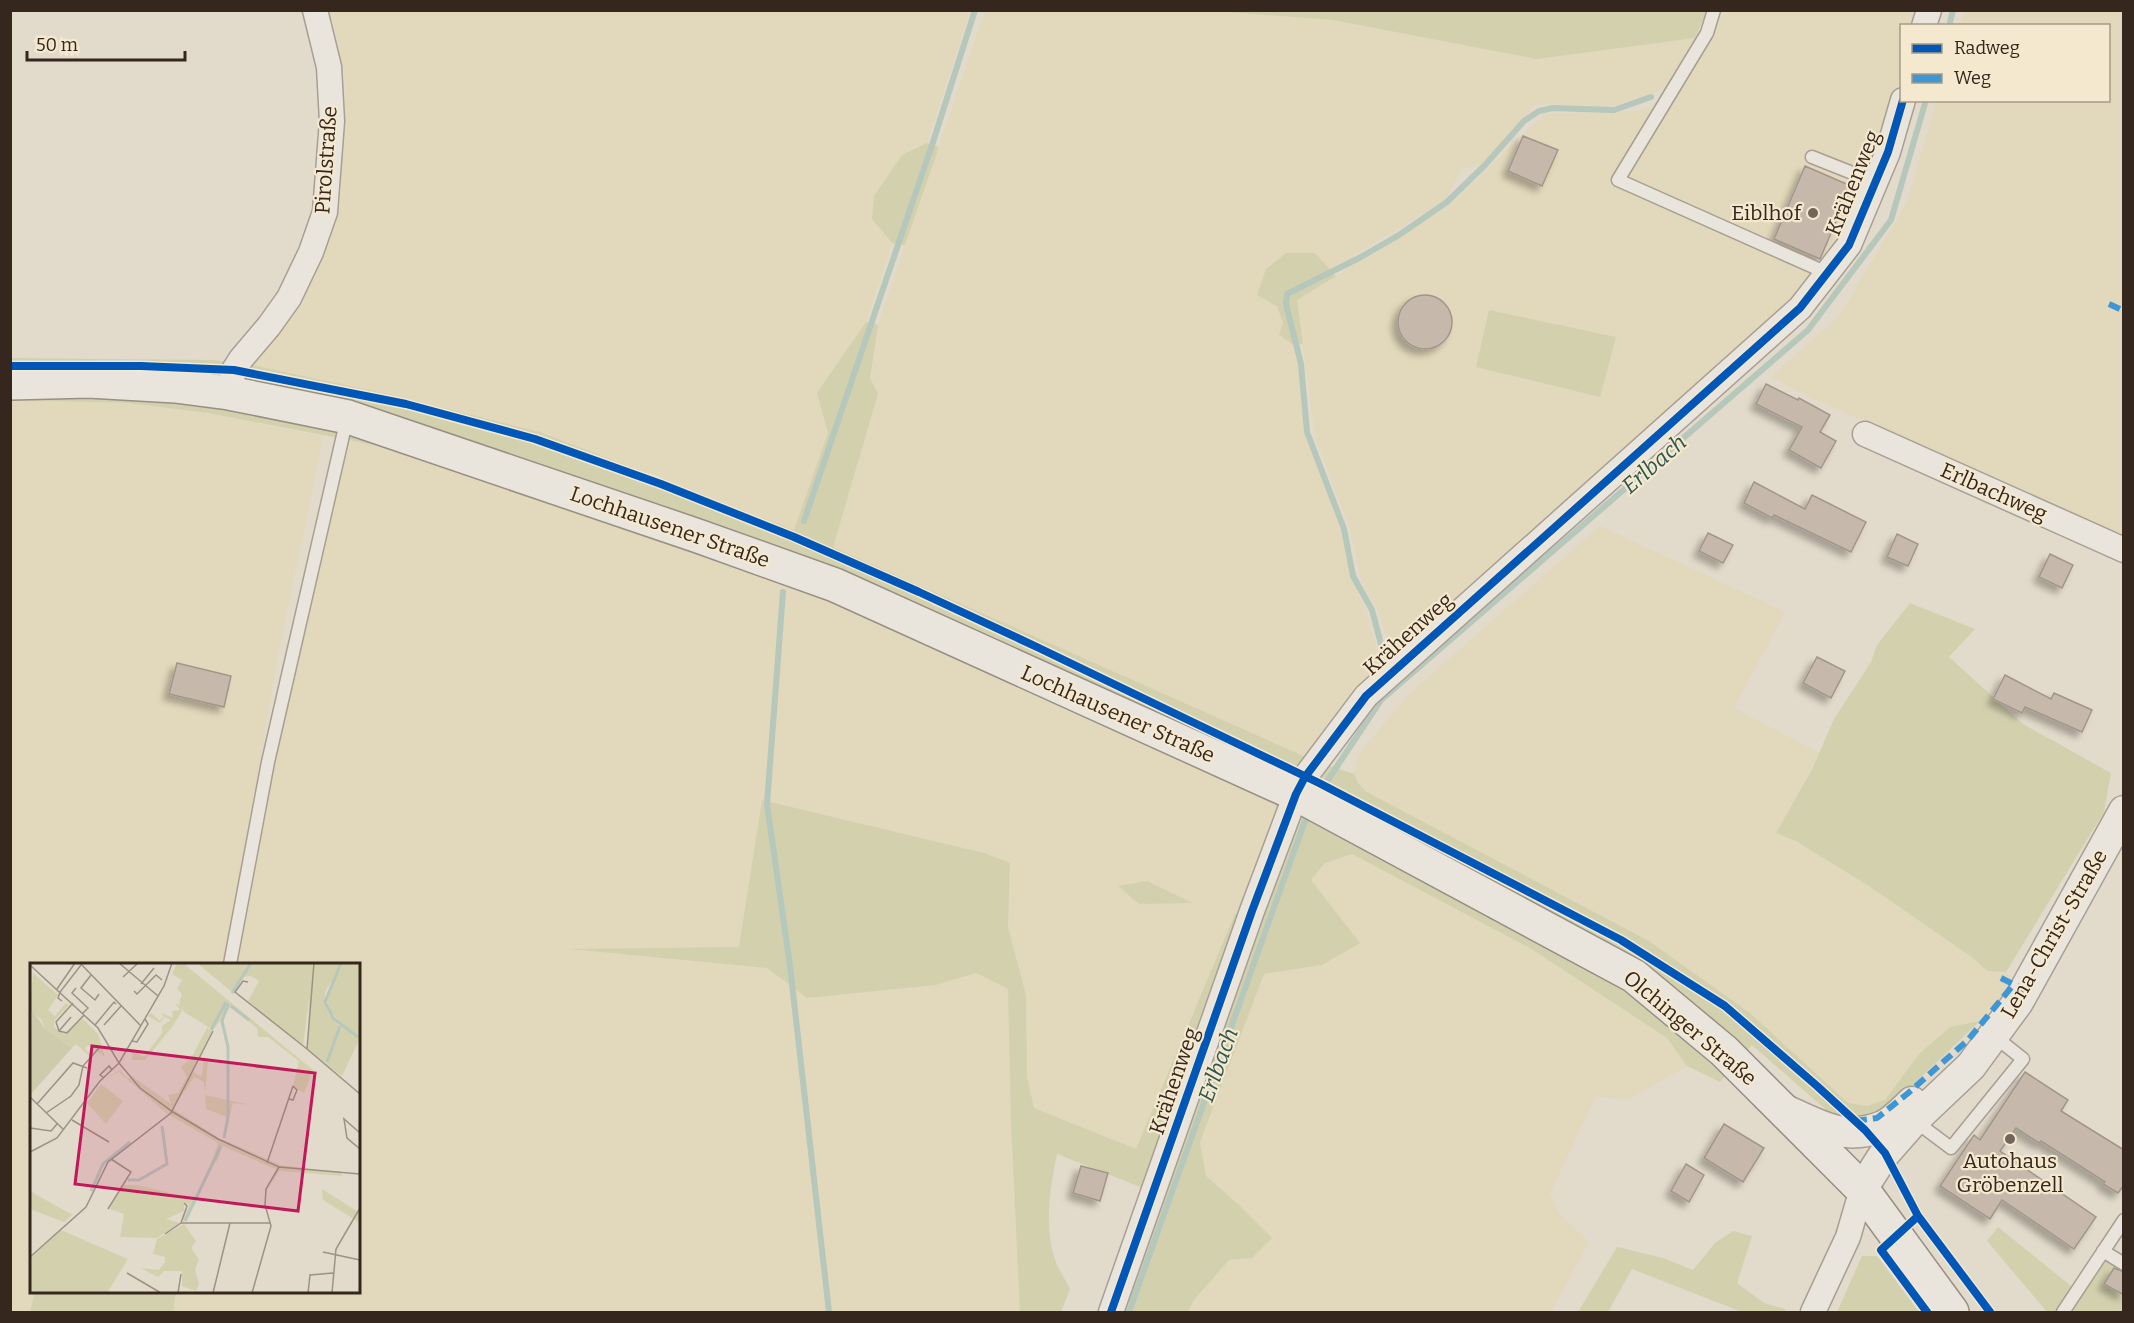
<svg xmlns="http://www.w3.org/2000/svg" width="2134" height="1323" font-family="Bitter,serif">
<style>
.farmland{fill:#e2d8bb;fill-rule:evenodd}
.green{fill:#d3d1ad}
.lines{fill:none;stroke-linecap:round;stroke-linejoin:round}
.stream{stroke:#b6c7bb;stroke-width:6}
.building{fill:#c6b8ab;stroke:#a2968a;stroke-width:1.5;filter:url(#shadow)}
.service-casing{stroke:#a79f94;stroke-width:15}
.minor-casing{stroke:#a79f94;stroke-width:27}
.tertiary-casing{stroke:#a79f94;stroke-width:33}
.secondary-casing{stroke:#978f84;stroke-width:36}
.service{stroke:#eae5dc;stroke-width:12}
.minor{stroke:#eae5dc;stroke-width:24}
.tertiary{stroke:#eae5dc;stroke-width:30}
.secondary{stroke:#eae5dc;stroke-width:33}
.quiet{stroke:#3e96d5;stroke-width:6;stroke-dasharray:12 6;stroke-linecap:butt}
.cycleway-casing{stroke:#f4e8cf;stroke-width:11}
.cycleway{stroke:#0057b8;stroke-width:8}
.poi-dot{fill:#72665a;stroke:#f4e8cf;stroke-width:2}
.labels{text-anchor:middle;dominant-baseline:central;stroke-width:4.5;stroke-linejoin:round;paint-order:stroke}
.street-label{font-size:21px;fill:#35271d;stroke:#f4e8cf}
.poi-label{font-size:21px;fill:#35271d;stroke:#f4e8cf;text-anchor:end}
.water-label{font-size:22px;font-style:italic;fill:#2c5550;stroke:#f4e8cf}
.inset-river{fill:none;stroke:#b6c7bb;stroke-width:3}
.inset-road{fill:none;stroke:#9d9285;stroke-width:1.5}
.view{fill:#c2185b;fill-opacity:0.15;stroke:#c2185b;stroke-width:3}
.inset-edge{fill:none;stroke:#35271d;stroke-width:3}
</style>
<defs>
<filter id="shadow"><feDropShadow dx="-5.5" dy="5.5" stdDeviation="3" flood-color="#0004"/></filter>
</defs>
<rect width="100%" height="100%" fill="#e2daca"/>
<!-- farmland -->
<path class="farmland" d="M1206,10L1333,20L1537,59L1695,38L1665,89L1614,106L1536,104L1483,164L1461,169L1445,200L1330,270L1315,253H1287L1266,270L1283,323L1279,335L1294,345L1299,364L1304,434L1341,529L1350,577L1367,612L1381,664L1310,759L832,547L867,432L870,378L878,325L985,11Z
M327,11H970L927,143L902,155L872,219L892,243L866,322L817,393L828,433L794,531L540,432L392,395L252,365L299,300L326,246L335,212L340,176L346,88L339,45L333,21Z
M1721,11H1920L1916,25L1902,26L1901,75L1874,172L1847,243L1793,301L1400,651L1390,645L1377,608L1362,583L1350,528L1316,440L1297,300L1450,205L1544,114L1638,111L1673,98L1714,32Z
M1964,11H2123V536L1808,396L1771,377L1840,315L1906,204L1937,101L2108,100V26L1959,25Z
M22,399L128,403L208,413L323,437L279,651L225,964H32V1292H35L30,1312H11V400Z
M341,440L374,445L826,599L1271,798L1278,809L1252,911L1235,914L1136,1149L1034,1108L1027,1077L1026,995L1008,927L1010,863L984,853L762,800L740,947L577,950L767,968L807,998L936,985L976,973L1008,989L1011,1124L1020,1312H173L176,1292H358V964H238L295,660ZM1147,881L1192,902L1119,886Z
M1600,526L1785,612L1734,708L1819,753L1776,833L1796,841L1872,888L1973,958L1987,971L2006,972L2014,982L1980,1021L1950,1027L1885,1100L1867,1106L1848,1103L1750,1013L1649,941L1365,791L1358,783L1354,774L1358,755L1408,695Z
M1352,854L1530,948L1667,1038L1687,1066L1627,1100L1596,1096L1550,1193L1559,1214L1589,1242L1551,1312H1188L1193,1301L1229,1260L1252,1258L1272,1238L1239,1205L1206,1176L1200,1142L1264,973L1322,965L1311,879L1325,863Z"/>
<!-- green -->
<path class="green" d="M1213,11L1707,10V11L1695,38L1537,59L1333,20Z
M927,143L939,147L905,245L892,243L872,219L874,196L902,155Z
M1286,253H1315L1336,276L1297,300L1303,344L1294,345L1279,335L1283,323L1277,306L1257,295L1266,269Z
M1489,310L1616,337L1600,397L1476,367Z
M866,322L878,325L870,378L878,394L833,547L1310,759L1354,774L1358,783L1365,791L1649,941L1750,1013L1848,1103L1867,1106L1885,1100L1919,1054L1950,1027L1980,1021L1882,1114L1841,1123L1752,1045L1720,1082L1687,1066L1667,1038L1530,948L1352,854L1325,863L1311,880L1360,943L1322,965L1264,974L1200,1142L1206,1176L1239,1205L1272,1238L1252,1258L1229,1260L1193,1301L1188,1312H1117L1158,1194L1057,1154C1050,1189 1043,1230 1057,1265C1061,1273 1066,1281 1070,1289L1061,1312H1020L1011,1124L1008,989L976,973L936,985L807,998L767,968L569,949L739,947L762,800L984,853L1010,863L1008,927L1026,995L1027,1077L1034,1108L1136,1149L1235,914L1252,911L1278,809L1271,798L826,599L374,445L208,413L128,403L11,400V358L213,360L252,365L392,395L540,432L794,530L828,433L817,393Z
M1910,603L1975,629L1949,657L2023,724L2111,773L2104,812L2006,972L1987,971L1973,958L1872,888L1796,841L1776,833L1813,767L1834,719L1871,662L1877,645Z
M1147,881L1193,903L1139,904L1118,886Z
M1998,1227L2076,1290L2060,1312H2047L1987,1241Z
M1733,1231L1752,1236L1737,1283L1764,1303L1785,1309L1786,1312H1742L1632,1269L1608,1312H1578L1617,1247L1663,1258L1693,1270L1715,1243Z
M1862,1256H1877L1919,1312H1837Z
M2101,1258L2115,1266L2105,1283L2123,1295V1312H2066Z
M35,1292H176L173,1312H30Z"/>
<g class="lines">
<!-- stream -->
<path class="stream" d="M1949,26L1953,10
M804,521L933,142L975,10
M783,592L767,804L790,966L829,1312
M1382,648L1372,610L1353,576L1344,529L1307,432L1301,364L1286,304L1287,294L1359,258L1399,235L1447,202L1485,165L1524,121L1539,111L1553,108L1614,110L1651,97
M1322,789L1381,700L1808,330L1891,220L1926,100
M1129,1312L1306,818"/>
</g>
<!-- building -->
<path class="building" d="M1523,136L1558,150L1542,186L1508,171Z
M1805,166L1851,186L1820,259L1774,239Z
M1398 322a27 27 0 1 1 54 0a27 27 0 1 1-54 0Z
M1766,384L1798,400L1799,398L1830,415L1820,432L1836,441L1821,468L1789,450L1802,427L1756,404Z
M1754,482L1805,509L1812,495L1866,522L1851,552L1774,515L1772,518L1744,503Z
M1708,533L1733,545L1723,563L1699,551Z
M1897,534L1918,544L1908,566L1887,557Z
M2050,554L2073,565L2062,588L2039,577Z
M1817,657L1845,671L1831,698L1803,683Z
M177,663L231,676L224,707L169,694Z
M2005,675L2051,699L2054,693L2092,710L2082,732L2025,707L2022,713L1993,699Z
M2025,1072L2068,1100L2061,1111L2124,1150V1185L2118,1193L2103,1184L2105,1182L2041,1141L2039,1143L2016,1128L2000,1151L2096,1217L2074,1249L2002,1200L1990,1219L1940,1186L1974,1135L1980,1140Z
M1724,1124L1764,1148L1743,1182L1704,1158Z
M1686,1164L1704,1175L1689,1202L1671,1191Z
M1081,1166L1108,1173L1100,1201L1073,1193Z
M2114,1268L2124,1272V1295L2104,1284Z"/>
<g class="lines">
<!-- service casing -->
<g class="service-casing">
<path id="service" d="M1714,10L1707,33L1618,180L1827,273
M1812,157L1875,182
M230,964L268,762L347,418
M1915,1121L1951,1148L2023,1059L1994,1036
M2103,1251L2124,1264
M2063,1312L2124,1220"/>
</g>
<!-- minor casing -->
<g class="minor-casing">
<path id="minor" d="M1924,26L1929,10
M229,393L234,370L241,359L269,326L289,298L311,252L325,212L332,121L329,67L315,10
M1865,434L2124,550
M1111,1312L1252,911L1296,794L1305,777L1366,696L1800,308L1849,245L1888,152L1903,100
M1813,1312L1848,1237L1862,1189"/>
</g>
<!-- tertiary casing -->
<g class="tertiary-casing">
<path id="tertiary" d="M1785,1110C1820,1125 1844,1142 1883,1126C1893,1121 1904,1110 1912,1102
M1862,1189L1885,1153L1914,1120L1971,1066L2018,1002L2124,811"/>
</g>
<!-- secondary casing -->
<g class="secondary-casing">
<path id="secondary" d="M10,383L89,381L175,386L229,393L348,417L698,536L835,585L1296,794L1634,976L1724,1051L1862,1189L1952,1312"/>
</g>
<!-- service -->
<use href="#service" class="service"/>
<!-- minor -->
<use href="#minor" class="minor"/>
<!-- tertiary -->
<use href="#tertiary" class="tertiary"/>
<!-- secondary -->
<use href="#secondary" class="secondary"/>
<!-- quiet -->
<path class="quiet" d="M2109,304L2124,311
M2001,978L2025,990
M1855,1121L1877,1118L1907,1094L1968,1040L2014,984"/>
<!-- cycleway casing -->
<g class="cycleway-casing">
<path id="cycleway" d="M10,366H141L234,370L406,404L535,439L661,484L794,537L919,592L1039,648L1319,783L1621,940L1725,1006L1817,1086L1865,1130L1885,1153L1918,1216L1990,1312
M1918,1216L1881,1250L1927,1312
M1111,1312L1252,911L1296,794L1305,777L1366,696L1800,308L1849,245L1888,152L1903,100"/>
</g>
<!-- cycleway -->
<use href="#cycleway" class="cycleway"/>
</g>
<!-- markers -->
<g class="poi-dot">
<circle cx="1813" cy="213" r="6"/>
<circle cx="2010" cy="1139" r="6"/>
</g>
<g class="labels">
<!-- street labels -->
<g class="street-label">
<text transform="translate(326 160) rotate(-86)">Pirolstraße</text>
<text transform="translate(1853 183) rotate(-68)">Krähenweg</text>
<text transform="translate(1994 492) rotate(24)">Erlbachweg</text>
<text transform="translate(670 527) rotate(19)">Lochhausener Straße</text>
<text transform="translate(1408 634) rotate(-42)">Krähenweg</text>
<text transform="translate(1118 714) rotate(24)">Lochhausener Straße</text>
<text transform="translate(2054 934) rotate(-60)">Lena-Christ-Straße</text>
<text transform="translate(1690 1028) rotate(40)">Olchinger Straße</text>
<text transform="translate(1174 1081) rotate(-71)">Krähenweg</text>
</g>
<!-- poi labels -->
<g class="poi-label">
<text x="1801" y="213">Eiblhof</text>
<text x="2010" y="1161" text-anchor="middle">Autohaus<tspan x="2010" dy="24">Gröbenzell</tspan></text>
</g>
<!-- water labels -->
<g class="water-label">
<text transform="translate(1654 464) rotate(-41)">Erlbach</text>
<text transform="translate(1218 1065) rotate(-70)">Erlbach</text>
</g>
</g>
<!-- overview -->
<g transform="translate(30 963)">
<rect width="330" height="330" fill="#e2daca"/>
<path d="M147,0H153L283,107L274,130L263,123L269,98L238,74H228L227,65L201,44L183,67L154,49L149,40L152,31L147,26L152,17L142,11ZM167,0H330V75L312,113L296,102L311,63L324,71L302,51L296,35L309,6L295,29V38L299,52L309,62L296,101L278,87L279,36L273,83L218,38L229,18L221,13L214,14L202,29ZM3,10L28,32L18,47L25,53L36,40L39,42L24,58V64L33,71L52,55L68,71L75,94L58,82L55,85L60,92L59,93L46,81L42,85L15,66L11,56L0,48ZM145,40L151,43L152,48L142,64L115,97H101L103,92L98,86L114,94L132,70V63L141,57L135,54L130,60L118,53L121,50L130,58L134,53L131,50L143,55L142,48L150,47ZM177,65L182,68L162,108L172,114L173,100L178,98L175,132L221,142L203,140L199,155L176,146L174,119L164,114L143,146L189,175L251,202L310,209L313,213L249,208L235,232L248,207L192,183L188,197L180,203L188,180L136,150L89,109L74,116L90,107L98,116L102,113L141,141L138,132L148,130L157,114L151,103L160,97ZM71,121L93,138L76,161L57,140ZM91,222H108L164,236L154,259L152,253L160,242L154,239V248L136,256L150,260L127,275L90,274L94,251L80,246ZM292,226L330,250V260L293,237ZM0,228L37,249L43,251L34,259L0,246ZM154,261L166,278L161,285L169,297L165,306L169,321L166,328L152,323V308H134L128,314L111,305L129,307L135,299V294L123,291L127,276ZM31,267L98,296L77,330H0V295Z" fill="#d3d1ad"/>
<path d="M2,47L15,66L42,85L0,132Z" fill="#cdcbac"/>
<path class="inset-river" d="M311,0L295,39L303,55L328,74M202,30L221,0M201,43L219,57M181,67L196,39M297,99L310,63M194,175L198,154V84L192,58L198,41M98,217H109L137,201L132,163M61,228L73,201L100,179M155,258L191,183"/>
<path class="inset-road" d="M50,0L111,63M89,0L128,33M284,0L277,86L330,131M0,2L68,65L89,100L110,125L143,149L188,176L249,204L330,211M61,12L51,25L65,37L69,31M93,14L108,0M218,19L213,18L205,29L277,86M111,21L124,5M46,25L42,30L58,45L53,50M27,26L45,0M104,28L107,31L126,12L132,17M32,38L28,35L30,29L51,2M43,40L26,59L29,68L37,70L54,52M65,62L84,39L86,41M74,62L91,43M29,68L41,54M102,78L107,79L118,61L115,56M73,114L70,112L79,103L82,107M0,134L34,167M259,136L263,137L267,127L263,123M7,141L43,100L57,105M16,150L41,133L49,122L53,103L69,85M42,157L79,179M0,165L21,168L27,161M330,170L314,156L317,175L330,186M0,189L27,175L70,118L89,100L134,23L142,0M237,200L263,123M78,246L101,209L81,196M151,260L157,243L154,240M135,271L151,260H241M293,289L330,297M0,294L56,244L78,199L141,150L183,68M97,310L131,330M148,330L151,311M183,330L200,260M222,330L241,263L235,242L236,226L249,204M278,330L280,312L303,310M302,330L306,286L330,245"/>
<path class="view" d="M62,83L285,110L268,248L45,221Z"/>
<rect width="330" height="330" class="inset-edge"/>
</g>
<!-- border -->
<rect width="2134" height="1323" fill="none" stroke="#35271d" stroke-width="24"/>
<!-- legend -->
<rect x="1900" y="24" width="210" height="78" fill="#f4e8cf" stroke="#a89b88" stroke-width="1.5"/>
<rect x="1912" y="44" width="30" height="9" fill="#0057b8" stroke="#a89b88" stroke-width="1.5"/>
<text x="1954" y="54" font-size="18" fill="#35271d">Radweg</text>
<rect x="1912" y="74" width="30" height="9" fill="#3e96d5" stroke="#a89b88" stroke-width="1.5"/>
<text x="1954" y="84" font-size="18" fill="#35271d">Weg</text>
<!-- scale -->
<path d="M27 51v9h158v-9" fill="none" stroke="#35271d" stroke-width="3"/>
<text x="36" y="51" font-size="18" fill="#35271d" stroke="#f4e8cf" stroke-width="4.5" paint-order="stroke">50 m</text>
</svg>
